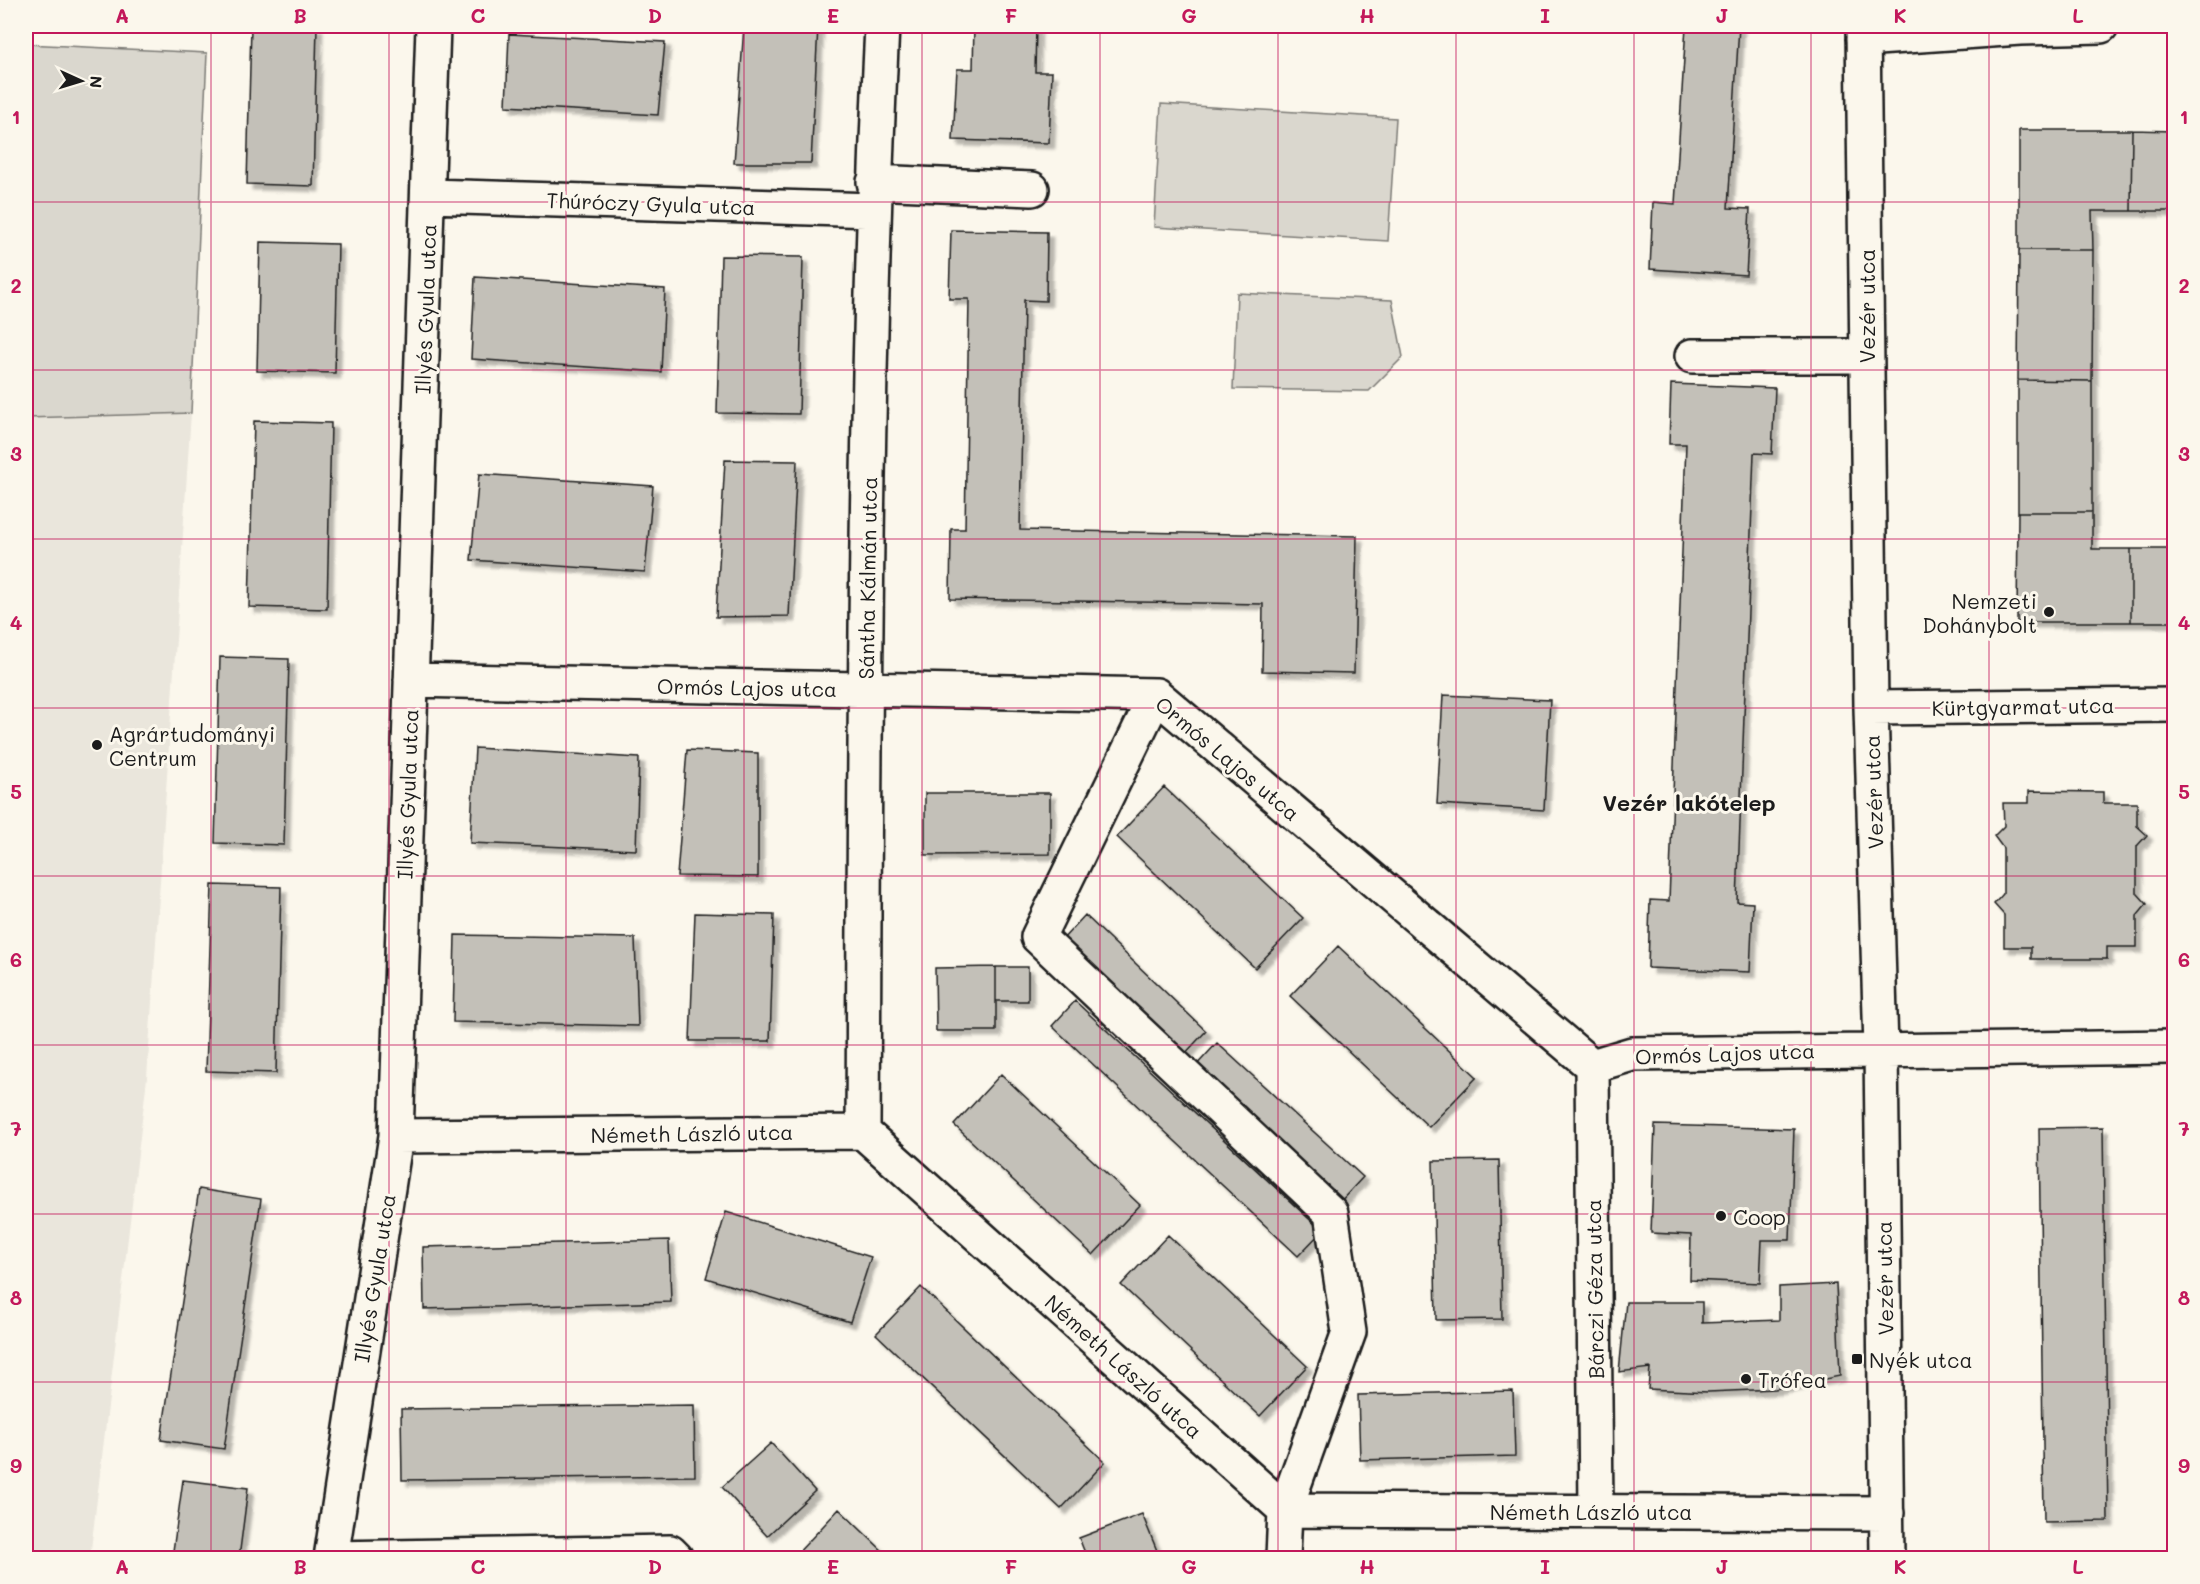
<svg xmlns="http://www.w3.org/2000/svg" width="2200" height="1584" font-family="Mali,sans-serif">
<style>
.built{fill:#eae6dc}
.green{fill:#dad7ce;stroke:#7b7a75;stroke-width:1.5}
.building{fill:#c3c0b8;stroke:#1c1c1c;stroke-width:1.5;filter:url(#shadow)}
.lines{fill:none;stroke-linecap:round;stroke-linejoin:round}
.minor-casing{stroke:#1c1c1c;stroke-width:38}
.minor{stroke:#fbf7ec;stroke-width:33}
.grid{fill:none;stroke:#c2185b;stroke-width:1.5;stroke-opacity:0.55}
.poi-dot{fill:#1c1c1c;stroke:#fbf7ec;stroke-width:2}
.labels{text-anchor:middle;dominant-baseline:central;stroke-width:6;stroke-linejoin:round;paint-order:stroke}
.street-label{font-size:21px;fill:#1c1c1c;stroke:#fbf7ec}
.poi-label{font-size:21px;fill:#1c1c1c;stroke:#fbf7ec;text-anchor:start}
.neighbourhood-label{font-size:22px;font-weight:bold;fill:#1c1c1c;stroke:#fbf7ec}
.neatline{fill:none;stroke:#c2185b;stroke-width:2}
.grid-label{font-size:20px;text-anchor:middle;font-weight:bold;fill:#c2185b}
</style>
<defs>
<filter id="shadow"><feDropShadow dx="5.5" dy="5.5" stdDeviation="1.5" flood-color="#0004"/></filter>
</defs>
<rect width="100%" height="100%" fill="#fbf7ec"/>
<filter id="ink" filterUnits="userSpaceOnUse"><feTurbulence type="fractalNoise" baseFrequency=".0167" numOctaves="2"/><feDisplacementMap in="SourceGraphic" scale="12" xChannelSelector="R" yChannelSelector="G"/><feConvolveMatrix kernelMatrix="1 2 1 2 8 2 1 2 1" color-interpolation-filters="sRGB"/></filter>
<g filter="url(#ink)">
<!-- built -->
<path class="built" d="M26,44L207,53L191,413L147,1078L90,1558H26Z"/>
<!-- green -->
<path class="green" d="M26,44L207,53L191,413L26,418Z
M1161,104L1396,118L1388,241L1154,227Z
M1237,293L1392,300L1403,357L1369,391L1233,389Z"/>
<!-- building -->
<path class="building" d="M251,26H317L313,186L247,184Z
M744,26H818L811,163H734Z
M974,26H1036L1035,72H1052L1049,143L953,140L957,69H973Z
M1686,26H1739L1728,208L1750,209L1746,275L1650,269L1653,202L1675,204Z
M509,34L665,42L658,115L506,106Z
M2019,130H2132L2131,211H2092L2093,250H2019Z
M2132,130L2174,131V211H2131Z
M951,230L1047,232L1046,301L1024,300L1020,530L1357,536L1354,673L1262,671L1263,604L950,599L951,529H965L969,299H949Z
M260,242L338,244L335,373L257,371Z
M2019,250H2093L2092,381L2018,380Z
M721,256L803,257L799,414L717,413Z
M475,277L665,289L661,372L471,359Z
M2018,380L2092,381V512H2018Z
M1671,384L1775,388L1772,454L1754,453L1737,902L1753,903L1750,972L1648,968L1650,900L1669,901L1686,444H1669Z
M254,421L331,423L327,609L249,607Z
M725,460L797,461L789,616L716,617Z
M479,474L653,486L645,572L471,560Z
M2018,512H2092V549H2131V622H2017Z
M2131,549H2174V622H2131Z
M220,657L289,659L284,845L215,843Z
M1443,695L1550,700L1544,810L1437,804Z
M475,748L639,758L636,850L470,843Z
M687,750L758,753V877L677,876Z
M1164,787L1303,918L1255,968L1117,837Z
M2029,791L2103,792V803H2137V826L2147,835L2137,846V893L2147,904L2137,916V947H2107V959H2031V947H2004V915L1994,904L2003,894V848L1994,836L2004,826L2003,803H2029Z
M925,793H1050V854L925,855Z
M212,885L281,887L276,1073L206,1071Z
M695,913L774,915L770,1041H690Z
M1085,915L1206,1031L1182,1057L1061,941Z
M455,935L635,938L638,1026L453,1022Z
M1338,946L1477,1077L1429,1127L1290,996Z
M996,967H1028V1001H996Z
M996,967V1031H936L935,968Z
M1075,1001L1322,1231L1298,1256L1052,1026Z
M1217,1043L1363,1177L1338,1204L1192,1070Z
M1001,1074L1140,1205L1093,1255L954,1125Z
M1655,1125L1794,1129L1790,1240H1762L1760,1283L1690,1280L1691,1235L1651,1233Z
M2103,1127L2108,1521L2044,1522L2039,1128Z
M1499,1160L1502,1319L1436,1320L1433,1161Z
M199,1189L261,1199L224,1449L161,1440Z
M726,1212L871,1257L850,1322L706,1278Z
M1168,1235L1307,1366L1260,1416L1121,1285Z
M669,1240L671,1302L424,1309L423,1247Z
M1836,1284L1840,1376L1775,1389L1708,1392L1648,1389L1650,1368L1619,1372L1626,1302H1702V1323L1779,1320V1287Z
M921,1287L1105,1462L1061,1509L876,1334Z
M1513,1391L1515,1456L1360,1460L1358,1395Z
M694,1405L695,1476L402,1480L401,1409Z
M771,1443L815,1491L767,1536L722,1487Z
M183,1480L248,1488L239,1558H172Z
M839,1509L888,1556L885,1558H796L794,1557Z
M1142,1514L1160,1558H1087L1079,1538Z"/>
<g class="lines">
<!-- minor casing -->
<g class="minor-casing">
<path id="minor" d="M1863,26L1871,708L1881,1049L1887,1558
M1863,39L2020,28L2101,26
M874,182L1032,189
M429,196L873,210
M1692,356H1866
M411,680L1156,695L1592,1066L1632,1054L2174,1047
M1156,695L1038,937L1331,1213L1349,1332L1285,1510L1283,1558
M1871,708L2174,705
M1592,1066L1596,1511
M863,1132C865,763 864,394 882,26
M396,1136L863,1132L1285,1510L1887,1513
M331,1558L396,1136L433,26
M332,1558L670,1552L676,1558"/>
</g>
<!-- minor -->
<use href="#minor" class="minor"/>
</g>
</g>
<!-- grid -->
<path class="grid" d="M211,26V1558M389,26V1558M566,26V1558M744,26V1558M922,26V1558M1100,26V1558M1278,26V1558M1456,26V1558M1634,26V1558M1811,26V1558M1989,26V1558M26,202H2174M26,370H2174M26,539H2174M26,708H2174M26,876H2174M26,1045H2174M26,1214H2174M26,1382H2174"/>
<!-- markers -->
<g class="poi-dot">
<circle cx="2049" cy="612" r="6"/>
<circle cx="97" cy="745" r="6"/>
<circle cx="1721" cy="1216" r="6"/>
<rect x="1851" y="1353" width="12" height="12" rx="3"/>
<circle cx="1746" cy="1379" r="6"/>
</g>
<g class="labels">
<!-- street labels -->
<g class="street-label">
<text transform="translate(651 203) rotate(2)">Thúróczy Gyula utca</text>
<text transform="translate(1866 306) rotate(-90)">Vezér utca</text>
<text transform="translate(425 309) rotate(-88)">Illyés Gyula utca</text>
<text transform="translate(867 578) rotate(-89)">Sántha Kálmán utca</text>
<text transform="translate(747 687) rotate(1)">Ormós Lajos utca</text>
<text transform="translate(2023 706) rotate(-1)">Kürtgyarmat utca</text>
<text transform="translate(1228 758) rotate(40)">Ormós Lajos utca</text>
<text transform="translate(1873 792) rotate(-92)">Vezér utca</text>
<text transform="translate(407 794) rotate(-88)">Illyés Gyula utca</text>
<text transform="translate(1725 1053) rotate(-2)">Ormós Lajos utca</text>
<text transform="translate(692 1133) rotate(-1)">Németh László utca</text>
<text transform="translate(374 1278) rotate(-81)">Illyés Gyula utca</text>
<text transform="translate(1884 1278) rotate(-91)">Vezér utca</text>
<text transform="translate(1594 1289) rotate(-91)">Bárczi Géza utca</text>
<text transform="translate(1124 1366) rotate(42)">Németh László utca</text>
<text x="1591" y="1511">Németh László utca</text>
</g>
<!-- poi labels -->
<g class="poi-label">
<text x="2037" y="600" text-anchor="end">Nemzeti<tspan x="2037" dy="24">Dohánybolt</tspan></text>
<text x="109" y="733">Agrártudományi<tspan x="109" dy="24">Centrum</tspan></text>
<text x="1733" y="1216">Coop</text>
<text x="1869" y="1359">Nyék utca</text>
<text x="1758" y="1379">Trófea</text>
</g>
<!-- neighbourhood labels -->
<g class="neighbourhood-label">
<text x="1689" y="802">Vezér lakótelep</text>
</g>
</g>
<!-- margin -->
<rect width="2200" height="1584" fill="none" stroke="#fbf7ec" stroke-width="66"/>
<!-- north arrow -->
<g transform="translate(81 81) rotate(94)" stroke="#fbf7ec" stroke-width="4.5" paint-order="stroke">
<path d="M0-4.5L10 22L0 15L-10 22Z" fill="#1c1c1c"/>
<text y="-9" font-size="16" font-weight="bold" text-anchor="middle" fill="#1c1c1c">N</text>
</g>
<rect x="33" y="33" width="2134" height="1518" class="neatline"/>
<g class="grid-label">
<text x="122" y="23">A</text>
<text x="300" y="23">B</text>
<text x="478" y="23">C</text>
<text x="655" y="23">D</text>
<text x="833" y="23">E</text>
<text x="1011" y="23">F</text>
<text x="1189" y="23">G</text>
<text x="1367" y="23">H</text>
<text x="1545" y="23">I</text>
<text x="1722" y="23">J</text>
<text x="1900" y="23">K</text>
<text x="2078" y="23">L</text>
<text x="16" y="124">1</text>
<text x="2184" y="124">1</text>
<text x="16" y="293">2</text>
<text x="2184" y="293">2</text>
<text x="16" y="461">3</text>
<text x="2184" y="461">3</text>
<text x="16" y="630">4</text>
<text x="2184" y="630">4</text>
<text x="16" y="799">5</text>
<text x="2184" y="799">5</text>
<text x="16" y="967">6</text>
<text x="2184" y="967">6</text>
<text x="16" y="1136">7</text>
<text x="2184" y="1136">7</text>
<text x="16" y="1305">8</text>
<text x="2184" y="1305">8</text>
<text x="16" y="1473">9</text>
<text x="2184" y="1473">9</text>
<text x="122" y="1574">A</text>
<text x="300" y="1574">B</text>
<text x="478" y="1574">C</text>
<text x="655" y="1574">D</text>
<text x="833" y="1574">E</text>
<text x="1011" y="1574">F</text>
<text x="1189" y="1574">G</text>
<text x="1367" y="1574">H</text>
<text x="1545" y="1574">I</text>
<text x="1722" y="1574">J</text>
<text x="1900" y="1574">K</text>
<text x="2078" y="1574">L</text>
</g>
</svg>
